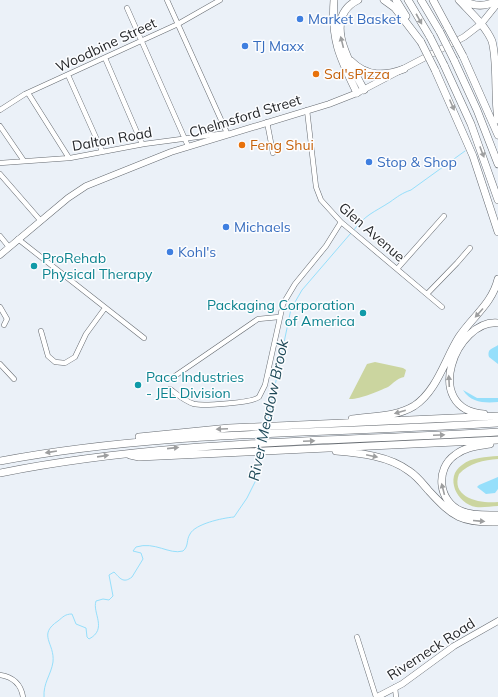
<svg xmlns="http://www.w3.org/2000/svg" width="498" height="697" font-family="Mulish,sans-serif">
<style>
.green{fill:#cbd59f}
.water{fill:#96dffb}
.lines{fill:none;stroke-linecap:round;stroke-linejoin:round}
.stream{stroke:#96dffb;stroke-width:1}
.minor-casing{stroke:#656a70;stroke-width:5.5}
.major-casing{stroke:#656a70;stroke-width:7}
.highway-casing{stroke:#656a70;stroke-width:8}
.minor{stroke:#fff;stroke-width:4.5}
.major{stroke:#fff;stroke-width:6}
.highway{stroke:#fff;stroke-width:7}
.highway-bridge-casing{stroke:#656a70;stroke-width:8;stroke-linecap:butt}
.highway-bridge{stroke:#fff;stroke-width:7}
.oneway{fill:#9d9e9f}
.shop-dot{fill:#3f7fe0;stroke:#fcfdff;stroke-width:1.5}
.food-dot{fill:#e8710a;stroke:#fcfdff;stroke-width:1.5}
.culture-dot{fill:#0f9aa8;stroke:#fcfdff;stroke-width:1.5}
.labels{text-anchor:middle;dominant-baseline:central;stroke-width:3;stroke-linejoin:round;paint-order:stroke}
.shop-label{font-size:14px;fill:#366cbe;stroke:#fcfdff;text-anchor:start}
.street-label{font-size:14px;fill:#25272a;stroke:#fcfdff}
.food-label{font-size:14px;fill:#c56008;stroke:#fcfdff;text-anchor:start}
.culture-label{font-size:14px;fill:#0d838f;stroke:#fcfdff;text-anchor:start}
.water-label{font-size:15px;font-style:italic;fill:#1f4958;stroke:#fcfdff}
</style>
<rect width="100%" height="100%" fill="#ebf1f8"/>
<!-- green -->
<path class="green" d="M375,362L403,368L406,370L404,377C396,379 394,383 388,387C379,391 358,400 349,399L367,364Z
M498,456V459C484,460 469,463 459,474C450,498 481,504 498,502V506C491,506 483,508 476,507C457,504 444,477 462,465C472,457 486,457 498,456Z"/>
<!-- water -->
<path class="water" d="M498,345V364L489,357C487,348 493,349 498,345Z
M463,390L477,398H498V402C485,403 471,403 463,390Z
M498,477V489L495,493L486,494L477,487L479,485Z"/>
<g class="lines">
<!-- stream -->
<path class="stream" d="M353,231C366,214 373,213 390,202C397,197 402,193 411,190L465,151
M267,424L291,309L302,290L351,233
M44,697C43,683 51,675 53,662C55,643 37,635 58,621C63,617 65,614 72,614L76,624L86,628L87,637L89,639C108,629 92,613 96,601L103,599L109,600L113,596L109,575L114,572C120,578 123,584 132,577L143,559L141,553L133,551L136,547C155,541 169,555 183,551C189,546 186,540 190,534C195,524 222,518 234,517L247,498L256,480L261,454"/>
<!-- minor casing -->
<g class="minor-casing">
<path id="minor" d="M127,8L188,146
M105,58L142,144
M68,75L102,151
M28,93L69,158
M0,110L25,94L178,24L220,0
M307,110L316,187L321,200L341,222L442,307
M267,122L273,153
M0,126L24,161
M0,163L70,158L144,144L227,133L167,0
M0,174L40,220
M0,236L9,247
M18,239L144,338
M397,269L444,216
M427,294L457,263L470,248
M0,307L7,319L4,325
M41,331L48,356L55,362L65,363L75,357L86,334L105,308
M0,364L14,379
M172,378L258,319L279,317
M170,389C177,394 184,401 194,404C203,406 252,403 259,397L265,385L283,304L295,284L326,246L341,222
M357,637L376,697
M0,675C13,677 21,684 23,697
M395,687L396,697"/>
</g>
<!-- major casing -->
<g class="major-casing">
<path id="major" d="M0,255L68,198L86,186L171,152L329,104L357,93L464,37L481,24L498,3
M377,697L402,684L454,646L498,621"/>
</g>
<!-- highway casing -->
<g class="highway-casing">
<path id="highway" d="M334,0C331,41 340,58 357,93
M358,0C321,18 351,65 364,90
M384,0L395,8L421,42
M396,0L406,16
M408,0L430,37
M421,0L440,32
M433,0L448,28
M459,0C470,12 485,25 492,41C498,63 494,95 498,120
M463,0C474,7 486,7 498,0
M463,56L498,135
M454,60L477,110L498,164
M351,61C367,77 385,76 404,69
M444,65L471,124L498,200
M435,70L473,156L498,232
M484,414C421,409 456,319 498,323
M352,419C372,416 396,417 414,406C437,391 445,359 459,337C472,317 492,304 498,279
M139,437L229,428L498,416
M490,444C478,446 465,447 455,455C435,469 438,501 461,511C472,516 486,515 498,515
M336,451C360,453 389,456 409,471C417,476 423,484 429,491C453,517 461,523 498,522
M130,455L139,457L498,440
M0,461C164,430 332,434 498,423
M0,473C164,440 331,442 498,432"/>
</g>
<!-- minor -->
<use href="#minor" class="minor"/>
<!-- major -->
<use href="#major" class="major"/>
<!-- highway -->
<use href="#highway" class="highway"/>
<!-- highway-bridge casing -->
<g class="highway-bridge-casing">
<path id="highway-bridge" d="M448,28L463,56
M440,32L454,60
M430,37L444,65
M421,42L435,70"/>
</g>
<!-- highway-bridge -->
<use href="#highway-bridge" class="highway-bridge"/>
</g>
<!-- one-way arrows -->
<defs><path id="oneway-solid" d="M-6-.8H1V-3.2L6.5 0L1 3.2V.8H-6Z"/></defs>
<g class="oneway">
<use href="#oneway-solid" transform="translate(419 19) rotate(61)"/>
<use href="#oneway-solid" transform="translate(342 42) rotate(-104)"/>
<use href="#oneway-solid" transform="translate(452 105) rotate(66)"/>
<use href="#oneway-solid" transform="translate(482 152) rotate(69)"/>
<use href="#oneway-solid" transform="translate(479 313) rotate(132)"/>
<use href="#oneway-solid" transform="translate(449 381) rotate(-93)"/>
<use href="#oneway-solid" transform="translate(400 412) rotate(164)"/>
<use href="#oneway-solid" transform="translate(222 429) rotate(177)"/>
<use href="#oneway-solid" transform="translate(439 435) rotate(-3)"/>
<use href="#oneway-solid" transform="translate(309 441) rotate(-3)"/>
<use href="#oneway-solid" transform="translate(173 448) rotate(-6)"/>
<use href="#oneway-solid" transform="translate(51 452) rotate(171)"/>
<use href="#oneway-solid" transform="translate(103 456) rotate(-8)"/>
<use href="#oneway-solid" transform="translate(372 456) rotate(12)"/>
<use href="#oneway-solid" transform="translate(443 489) rotate(-104)"/>
<use href="#oneway-solid" transform="translate(479 521) rotate(5)"/>
</g>
<!-- markers -->
<g class="shop-dot">
<circle cx="300" cy="19" r="4"/>
<circle cx="245" cy="46" r="4"/>
<circle cx="369" cy="162" r="4"/>
<circle cx="226" cy="227" r="4"/>
<circle cx="170" cy="252" r="4"/>
</g>
<g class="food-dot">
<circle cx="316" cy="74" r="4"/>
<circle cx="242" cy="145" r="4"/>
</g>
<g class="culture-dot">
<circle cx="34" cy="266" r="4"/>
<circle cx="363" cy="313" r="4"/>
<circle cx="138" cy="385" r="4"/>
</g>
<g class="labels">
<!-- shop labels -->
<g class="shop-label">
<text x="308" y="19">Market Basket</text>
<text x="253" y="46">TJ Maxx</text>
<text x="377" y="162">Stop &amp; Shop</text>
<text x="234" y="227">Michaels</text>
<text x="178" y="252">Kohl's</text>
</g>
<!-- street labels -->
<g class="street-label">
<text transform="translate(106 45) rotate(-25)">Woodbine Street</text>
<text transform="translate(245 116) rotate(-17)">Chelmsford Street</text>
<text transform="translate(112 139) rotate(-10)">Dalton Road</text>
<text transform="translate(372 232) rotate(41)">Glen Avenue</text>
<text transform="translate(431 649) rotate(-33)">Riverneck Road</text>
</g>
<!-- food labels -->
<g class="food-label">
<text x="324" y="74">Sal'sPizza</text>
<text x="250" y="145">Feng Shui</text>
</g>
<!-- culture labels -->
<g class="culture-label">
<text x="42" y="258">ProRehab<tspan x="42" dy="16">Physical Therapy</tspan></text>
<text x="355" y="305" text-anchor="end">Packaging Corporation<tspan x="355" dy="16">of America</tspan></text>
<text x="146" y="377">Pace Industries<tspan x="146" dy="16">- JEL Division</tspan></text>
</g>
<!-- water labels -->
<g class="water-label">
<text transform="translate(268 410) rotate(-78)">River Meadow Brook</text>
</g>
</g>
</svg>
